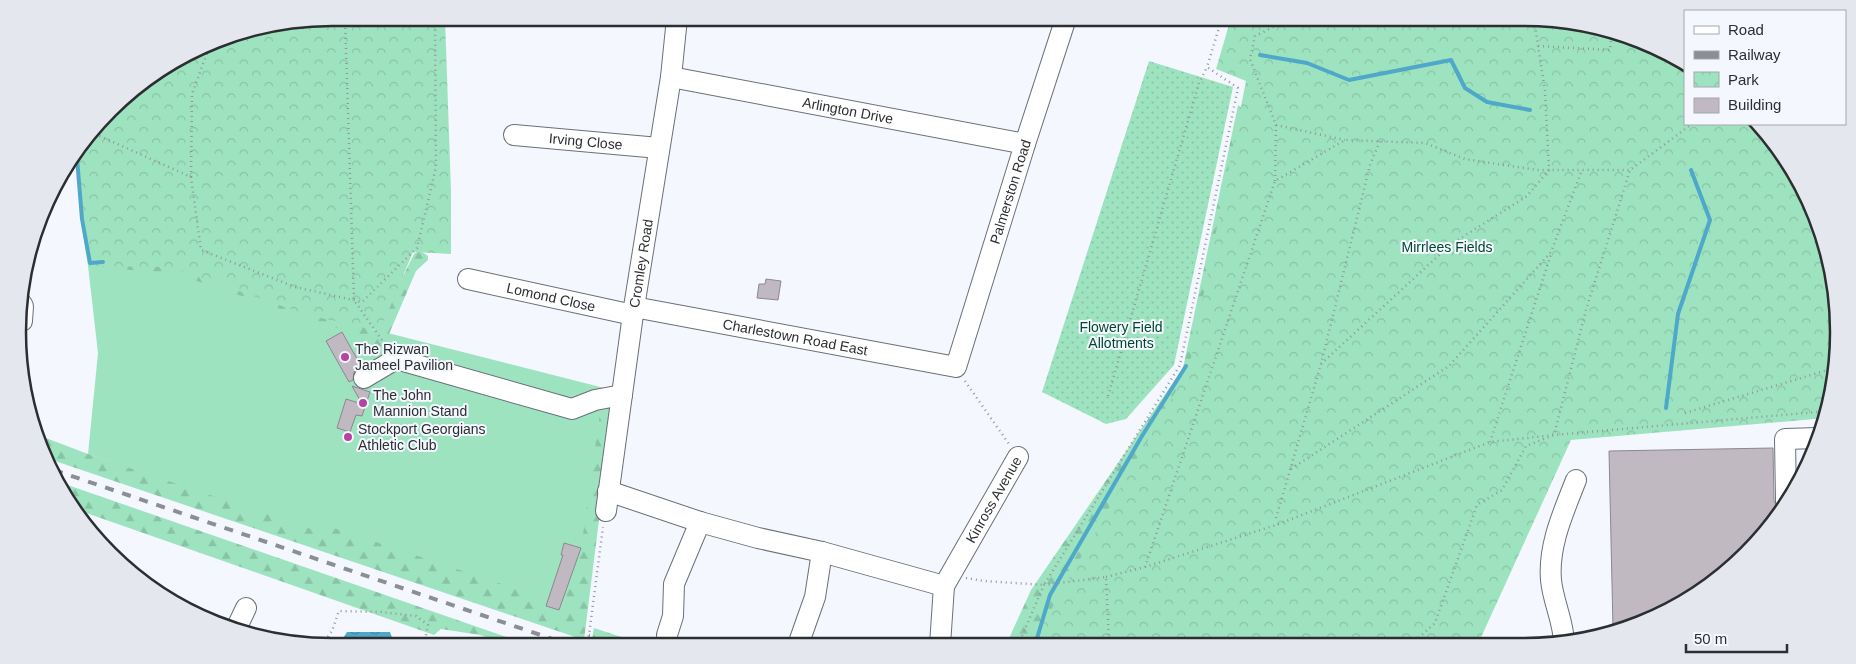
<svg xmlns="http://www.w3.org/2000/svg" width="1856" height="664" font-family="Arial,sans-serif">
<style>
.grass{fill:#9ee3c0}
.forest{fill:url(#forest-firs)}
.park{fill:url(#park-crowns)}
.garden{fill:url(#garden-dots)}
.water{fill:url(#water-waves)}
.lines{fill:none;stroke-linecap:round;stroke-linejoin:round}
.stream{stroke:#4fa8ca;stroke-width:4}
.building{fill:#c0b9c2;stroke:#8d878f}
.minor-casing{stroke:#697077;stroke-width:22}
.path{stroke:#93969b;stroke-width:2.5;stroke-dasharray:1 4;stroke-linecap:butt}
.minor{stroke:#fff;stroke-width:20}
.rail{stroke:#8b8f93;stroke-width:4;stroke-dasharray:9 9;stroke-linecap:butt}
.poi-dot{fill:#b544a0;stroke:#f4f8fe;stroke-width:2}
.labels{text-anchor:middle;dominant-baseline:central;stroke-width:4;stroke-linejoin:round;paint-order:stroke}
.street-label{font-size:14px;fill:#2c2f32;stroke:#f4f8fe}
.park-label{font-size:14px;fill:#00472e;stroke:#f4f8fe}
.poi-label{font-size:14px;fill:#2c2f32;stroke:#f4f8fe;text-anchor:start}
.rim{fill:none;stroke:#2c2f32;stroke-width:2.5}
</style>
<defs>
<pattern id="forest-firs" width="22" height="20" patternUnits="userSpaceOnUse" patternTransform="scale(1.25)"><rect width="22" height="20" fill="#9ee3c0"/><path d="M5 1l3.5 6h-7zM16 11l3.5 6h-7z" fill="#88c3a5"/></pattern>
<pattern id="park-crowns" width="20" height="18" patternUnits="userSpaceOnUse" patternTransform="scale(1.25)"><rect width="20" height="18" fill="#9ee3c0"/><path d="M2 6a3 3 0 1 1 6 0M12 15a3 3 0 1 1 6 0" fill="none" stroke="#88c3a5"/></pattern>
<pattern id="garden-dots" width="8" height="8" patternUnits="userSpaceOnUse" patternTransform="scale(1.25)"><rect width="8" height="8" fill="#9ee3c0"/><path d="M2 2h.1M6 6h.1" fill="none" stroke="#88c3a5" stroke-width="1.8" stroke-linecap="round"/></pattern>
<pattern id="water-waves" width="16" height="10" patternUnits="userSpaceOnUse" patternTransform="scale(1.25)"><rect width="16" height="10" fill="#4fa8ca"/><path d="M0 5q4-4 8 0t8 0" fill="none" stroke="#4289a5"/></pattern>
</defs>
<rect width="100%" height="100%" fill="#f4f8fe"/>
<!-- grass -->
<path class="grass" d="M88,266H171L307,315L380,331L612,390L578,626L88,454L98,353Z"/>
<!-- forest -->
<path class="forest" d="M1238,105L1264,124L1268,161L1102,645H1006L1031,590L1183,368Z
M121,251L328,313L376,331L414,254C419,250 423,252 428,256V260L416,271L389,334L387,346L381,351L361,344L343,330L179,275L103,267V264Z
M601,406L613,408L584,640L49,459L38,435L88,454L317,531L325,525L526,592L524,600L561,613L581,549Z
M59,482L532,646H512L480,635L441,629L434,635L72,508Z
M594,628L649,646H600L591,643Z"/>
<!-- park -->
<path class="park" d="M332,18H445L451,191V254L413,252L380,331L307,315L171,267L88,266L81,220L76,159L124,96L212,41Z
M1231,18H1524L1605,28L1685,67V124H1752L1796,175L1836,291L1828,413L1826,418L1571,440L1478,644L1031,645L1189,368L1246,81L1216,69Z"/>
<!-- garden -->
<path class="garden" d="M1149,61L1233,87L1174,365L1126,419L1106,424L1042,392Z"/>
<!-- water -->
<path class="water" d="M347,632H390L395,646H338Z"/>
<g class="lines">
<!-- stream -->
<path class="stream" d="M1260,55L1307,63L1349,80L1451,60L1465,88L1487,102L1530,110
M77,158L82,219L90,263L103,262
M1666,408L1678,314L1710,220L1691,170
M1035,645L1050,595L1142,436L1186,366"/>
</g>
<!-- building -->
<path class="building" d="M766,279L781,281L778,300L757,298L759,284H765Z
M342,332L361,366L354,372L353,380L349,382L326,341Z
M352,386L370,392L362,416L356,415L350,432L337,428L346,399L362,404Z
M1773,448L1774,501L1779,510L1732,568L1663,614L1613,629L1609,451Z
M564,543L581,548L559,610L546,606L563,555H561Z"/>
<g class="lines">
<!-- minor casing -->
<g class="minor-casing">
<g id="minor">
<path id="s1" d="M671,77L1025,144"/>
<path id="s2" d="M514,135L659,148"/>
<path id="s3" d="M468,279L633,315"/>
<path d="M21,303L23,306L22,321"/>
<path id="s4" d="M634,307L956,367L1025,144L1066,18"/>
<path d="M364,378L396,359L572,409L595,400L622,395"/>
<path id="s5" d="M608,491L700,522L758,538L822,552L944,586L1018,457"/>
<path d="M1786,501L1785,439L1818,438"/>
<path id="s6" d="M606,511L634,307L671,77L677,18"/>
<path d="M236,629L246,608"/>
<path d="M667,635L673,616L674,584L700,522"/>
<path d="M1564,644C1564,622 1553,602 1551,580C1548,545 1564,511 1576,480"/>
<path d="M798,645L815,597L822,552"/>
<path d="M940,645L944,586"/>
</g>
</g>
<!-- path -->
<path class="path" d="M345,18L354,300L386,346
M1538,46L1610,50L1612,32
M1276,125L1345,140
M95,134L191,177L201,250L295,287L362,302L417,248L436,167L435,18
M191,177L192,94L211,42
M1275,181L1276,125L1250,59L1255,36L1292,18
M1321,364L1450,245L1527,196L1549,170L1545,91L1534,19
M965,381L1009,444
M1108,396L1199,83L1207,67
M1685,413L1831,369
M1490,442L1551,254
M1291,469L1449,366L1551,252L1582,170
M1276,518L1321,364L1370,165L1380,141
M1145,567L1275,181L1345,140L1425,143L1465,159L1537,170H1630
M1106,577L1145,567L1276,525L1490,442L1554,435L1586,310L1630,170L1692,124
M966,578L984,581L1044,585L1180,365L1238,88L1207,67L1222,18
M589,635L624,646
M1400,644L1415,641L1435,623L1477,505L1502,490L1526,446L1554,435L1828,411
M322,645L332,631L339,611L381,612L416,616L428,625L424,646
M1018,645L1044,585L1106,577L1109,645
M585,646L589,635L603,527"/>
<!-- minor -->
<use href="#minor" class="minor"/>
<!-- rail -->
<path class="rail" d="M54,470L573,646"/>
</g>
<!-- markers -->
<g class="poi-dot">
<circle cx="345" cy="357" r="5"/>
<circle cx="363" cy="403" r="5"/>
<circle cx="348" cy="437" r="5"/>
</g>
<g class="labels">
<!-- street labels -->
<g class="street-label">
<text stroke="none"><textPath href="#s1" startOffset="180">Arlington Drive</textPath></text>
<text stroke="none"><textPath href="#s2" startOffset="72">Irving Close</textPath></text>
<text stroke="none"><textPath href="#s4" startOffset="511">Palmerston Road</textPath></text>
<text stroke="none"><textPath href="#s6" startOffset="250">Cromley Road</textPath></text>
<text stroke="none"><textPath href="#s3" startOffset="85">Lomond Close</textPath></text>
<text stroke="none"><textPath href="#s4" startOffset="164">Charlestown Road East</textPath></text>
<text stroke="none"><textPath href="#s5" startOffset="449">Kinross Avenue</textPath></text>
</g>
<!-- park labels -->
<g class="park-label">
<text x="1447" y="247">Mirrlees Fields</text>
<text x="1121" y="327">Flowery Field<tspan x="1121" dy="16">Allotments</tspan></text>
</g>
<!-- poi labels -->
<g class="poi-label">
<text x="355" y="349">The Rizwan<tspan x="355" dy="16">Jameel Pavilion</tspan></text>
<text x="373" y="395">The John<tspan x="373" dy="16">Mannion Stand</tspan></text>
<text x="358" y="429">Stockport Georgians<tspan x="358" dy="16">Athletic Club</tspan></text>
</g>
</g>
<!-- crop -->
<path d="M0 0H1856V664H0ZM332 26H1524A306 306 0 0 1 1830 332V332A306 306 0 0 1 1524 638H332A306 306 0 0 1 26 332V332A306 306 0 0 1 332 26Z" fill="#e4e8ee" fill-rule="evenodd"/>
<path class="rim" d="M332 26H1524A306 306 0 0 1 1830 332V332A306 306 0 0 1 1524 638H332A306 306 0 0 1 26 332V332A306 306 0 0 1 332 26Z"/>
<!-- legend -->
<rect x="1684" y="10" width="162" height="115" fill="#f4f8fe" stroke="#a4a8ac"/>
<rect x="1694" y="26" width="25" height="8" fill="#ffffff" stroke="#a4a8ac"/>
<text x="1728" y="35" font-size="15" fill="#2c2f32">Road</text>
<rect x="1694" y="51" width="25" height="8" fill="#8b8f93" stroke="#a4a8ac"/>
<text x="1728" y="60" font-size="15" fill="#2c2f32">Railway</text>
<rect x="1694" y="72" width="25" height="15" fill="url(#park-crowns)" stroke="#a4a8ac"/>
<text x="1728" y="85" font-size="15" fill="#2c2f32">Park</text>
<rect x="1694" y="98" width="25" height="15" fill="#c0b9c2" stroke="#a4a8ac"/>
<text x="1728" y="110" font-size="15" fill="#2c2f32">Building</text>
<!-- scale -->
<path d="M1686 644v8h101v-8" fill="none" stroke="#2c2f32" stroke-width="2.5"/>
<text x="1694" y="644" font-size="15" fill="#2c2f32" stroke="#f4f8fe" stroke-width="4" paint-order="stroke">50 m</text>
</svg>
